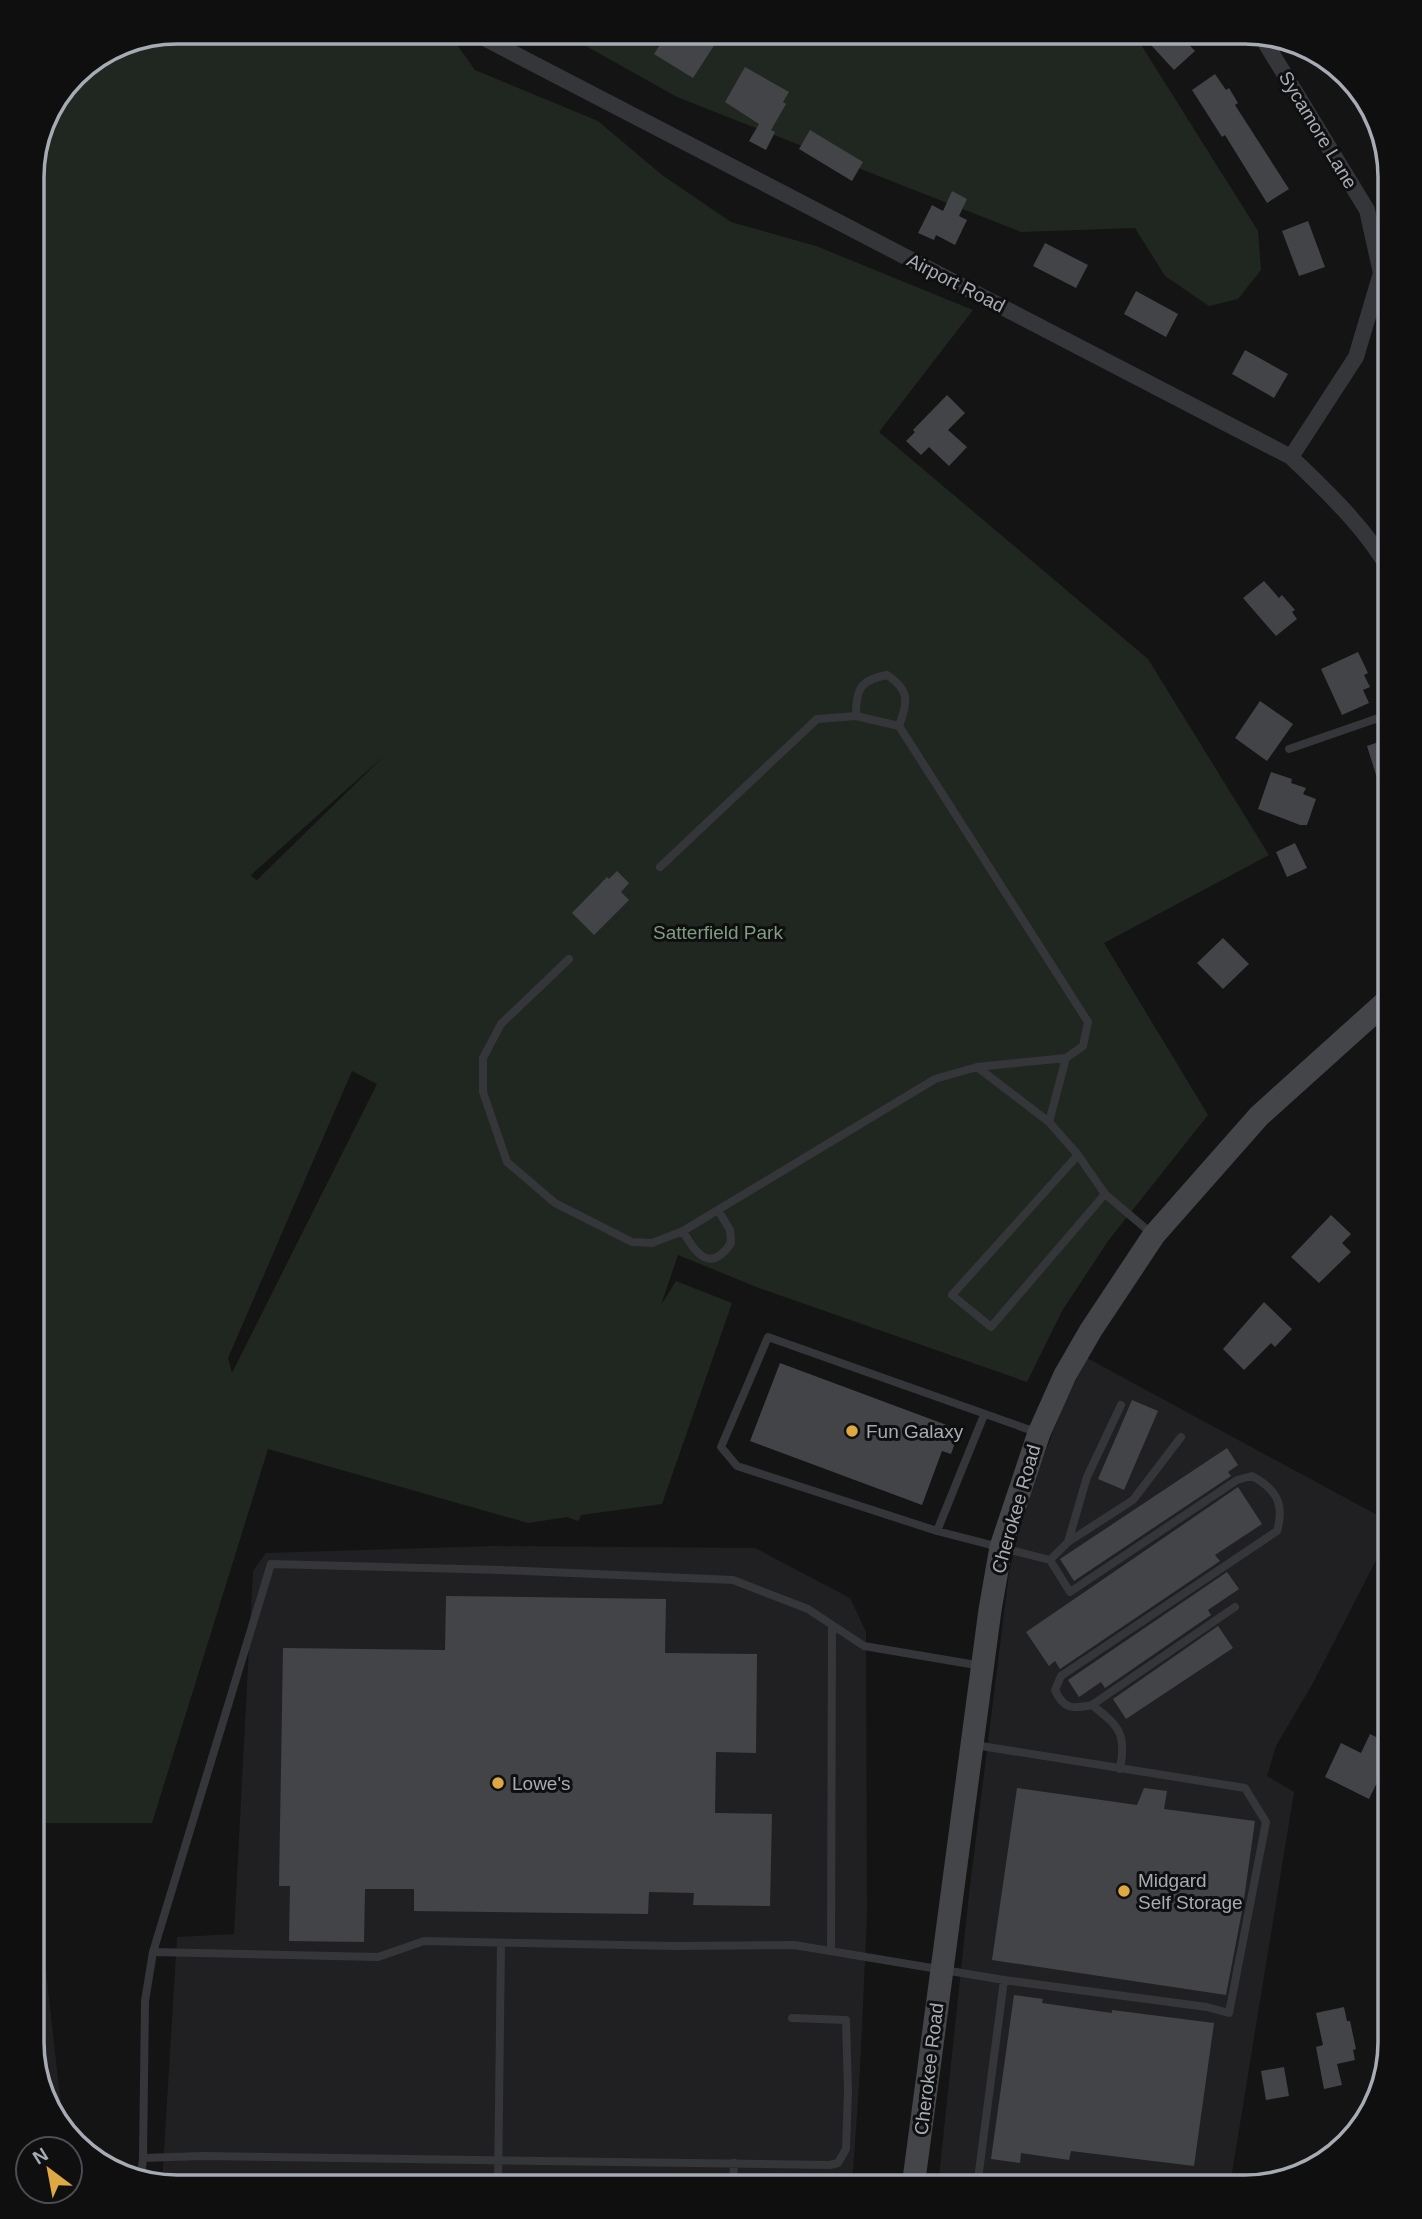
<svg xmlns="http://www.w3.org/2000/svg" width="1422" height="2219" font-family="Arial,sans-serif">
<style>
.built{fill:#202022}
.green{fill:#202721;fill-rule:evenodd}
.building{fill:#434448}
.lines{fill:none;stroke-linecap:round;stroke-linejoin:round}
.service{stroke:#35363a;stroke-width:8}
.minor{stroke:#35363a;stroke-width:16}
.secondary{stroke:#434549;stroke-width:23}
.poi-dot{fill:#dea943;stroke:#0f0f10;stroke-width:2.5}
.labels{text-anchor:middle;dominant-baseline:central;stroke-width:6;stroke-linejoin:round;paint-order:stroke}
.street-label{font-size:19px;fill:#a7abb4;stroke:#0f0f10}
.park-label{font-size:19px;fill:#809d81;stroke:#0f0f10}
.poi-label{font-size:19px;fill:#a7abb4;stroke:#0f0f10;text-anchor:start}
.rim{fill:none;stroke:#a7abb4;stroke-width:3.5}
</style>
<rect width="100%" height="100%" fill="#141415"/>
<!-- built -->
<path class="built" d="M1087,1358L1390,1522V1533L1313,1683L1276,1746L1267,1776L1294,1792L1231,2179L939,2177L969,1894L1009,1573L1025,1504L1064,1404Z
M493,1546L755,1548L850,1598L866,1632L867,1916L860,2069L852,2187H547V2183L500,2187H168L162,2185L177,1937L234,1934L253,1571L266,1553Z
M32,1843L63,2125L47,2107L32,2042Z"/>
<!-- green -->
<path class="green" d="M177,32H448L475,70L598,121L662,175L731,222L816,246L973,310L879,432L1148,659L1269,855L1104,943L1208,1115L1108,1241L1062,1311L1027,1382L759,1288L678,1255L661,1305L676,1281L732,1303L662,1504L581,1515L578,1521L567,1517L528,1523L268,1449L152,1823H32V168L46,113L74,74L122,42ZM385,755L257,880L251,876V875ZM352,1071L377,1084L232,1373L228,1358Z
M561,32H1133L1258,231L1261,270L1238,299L1209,306L1165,276L1135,228L1021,232L677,97Z"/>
<!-- building -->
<path class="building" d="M668,32H677L688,39L692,32H702L717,41L693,78L654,54Z
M1139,32H1177L1195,51L1174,70Z
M745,67L789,92L783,102L786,104L771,130L775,132L766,150L749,141L759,124L725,102Z
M1215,74L1226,90L1229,88L1238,103L1235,105L1289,189L1267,203L1225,135L1222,137L1192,90Z
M810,130L863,162L852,181L799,149Z
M952,191L967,199L959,216L967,220L955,245L936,235L934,240L918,233L932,205L943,211Z
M1308,221L1325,267L1299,276L1282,231Z
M1045,243L1088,265L1076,288L1033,266Z
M1136,291L1178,314L1166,337L1124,314Z
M1245,350L1288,374L1274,398L1232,374Z
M947,395L965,413L948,430L967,447L949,466L929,447L921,455L906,441L915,432L913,430Z
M1264,581L1279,598L1282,595L1295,610L1292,612L1297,619L1276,636L1243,598Z
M1358,652L1368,673L1364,675L1370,687L1363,690L1369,703L1342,715L1321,669Z
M1260,701L1293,724L1267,761L1235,738Z
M1390,738V809L1387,810L1367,746Z
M1271,772L1292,779L1291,783L1306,788L1303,794L1316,799L1307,825H1300L1258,809Z
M1295,843L1307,868L1287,877L1276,852Z
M617,871L629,883L621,892L629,900L594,935L572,913L607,877L609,879Z
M1223,938L1249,964L1223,989L1197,963Z
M1331,1215L1351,1234L1342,1243L1351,1252L1319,1283L1291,1257Z
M1264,1302L1292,1329L1275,1347L1271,1343L1244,1370L1223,1349Z
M780,1363L952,1427L949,1434L957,1437L951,1454L942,1451L922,1505L750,1441Z
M1132,1400L1158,1411L1124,1490L1098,1479Z
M1227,1448L1238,1465L1228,1472L1231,1476L1074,1581L1060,1559Z
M1238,1487L1262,1524L1215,1555L1220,1561L1060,1669L1055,1661L1049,1666L1026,1632Z
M1227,1572L1239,1589L1208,1610L1211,1615L1105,1688L1101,1682L1079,1697L1068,1680Z
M446,1596L666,1599L665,1653L757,1654L756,1753L716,1752L715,1813L772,1814L770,1906L693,1905L694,1893L649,1892L648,1914L414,1911V1889H365L364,1942L289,1941L290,1886H279L283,1648L445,1650Z
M1218,1626L1233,1648L1126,1719L1113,1699Z
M1370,1734L1390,1744V1756L1369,1799L1325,1777L1341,1743L1361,1753Z
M1017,1788L1137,1805L1144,1788L1167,1791L1164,1809L1255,1821L1243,1906L1226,1995L992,1960Z
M1014,1995L1043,1999L1042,2003L1112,2013V2010L1214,2023L1194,2166L1071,2151L1069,2160L1021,2153L1020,2163L991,2159Z
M1344,2007L1347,2021H1350L1356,2049L1353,2050L1355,2060L1337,2064L1342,2085L1324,2089L1316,2047L1323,2045L1316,2013Z
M1284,2067L1289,2096L1266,2100L1261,2071Z"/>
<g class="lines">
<!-- service -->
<path class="service" d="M856,716C856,689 860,680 887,675C910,690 908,702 899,726
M1289,749L1390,714
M569,959L501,1024L483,1058V1092L507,1162L555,1203L632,1242L652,1243L683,1231L935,1079L977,1067L1066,1058L1083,1046L1088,1022L899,726L856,716L817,719L660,867
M977,1067L1049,1122L1078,1155L1105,1194L1151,1233
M1049,1122L1066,1058
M1078,1155L952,1295L991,1327L1105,1194
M683,1231C696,1255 711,1273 731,1243L730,1230L718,1210
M1036,1432L768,1337L721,1447L737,1466L937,1531L1050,1560L1068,1542L1133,1500L1181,1437
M937,1531L984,1415
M1068,1542L1087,1477L1121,1405
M1050,1560L1070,1592L1237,1480L1252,1476C1276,1489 1285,1504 1277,1531L1061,1676L1055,1690C1064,1710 1073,1709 1092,1705L1235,1607
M1092,1705C1119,1726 1127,1734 1120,1769
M831,1951L832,1625
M153,1952L378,1957L424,1941L676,1946L794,1945L1004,1980L1207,2007L1229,2013L1266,1822L1245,1788L975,1745
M143,2158L203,2156L830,2165L838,2163L846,2149L848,2091L846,2020L792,2018
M141,2178L143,2158L145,2001L153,1952L271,1564L501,1570L733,1580L808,1609L864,1646L982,1666
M917,2180L977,2187L1004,1980
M498,2187L501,1944
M733,2187L734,2163
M977,2187H1060"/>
<!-- minor -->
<path class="minor" d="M1260,34L1367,210L1381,273L1356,357L1291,457
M486,39L1291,457C1328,493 1365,527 1390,571"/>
<!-- secondary -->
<path class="secondary" d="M913,2187L990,1610L1001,1547L1039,1433L1065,1375L1091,1330L1154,1235L1259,1116L1390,998"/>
</g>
<!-- markers -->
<g class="poi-dot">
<circle cx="852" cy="1431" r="7"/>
<circle cx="498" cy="1783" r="7"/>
<circle cx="1124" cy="1891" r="7"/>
</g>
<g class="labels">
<!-- street labels -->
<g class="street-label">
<text transform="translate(1318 130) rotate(59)">Sycamore Lane</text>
<text transform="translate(956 283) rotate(27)">Airport Road</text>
<text transform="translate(1016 1509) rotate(-74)">Cherokee Road</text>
<text transform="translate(929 2069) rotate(-83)">Cherokee Road</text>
</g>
<!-- park labels -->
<g class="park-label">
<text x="718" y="932">Satterfield Park</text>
</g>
<!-- poi labels -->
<g class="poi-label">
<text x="866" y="1431">Fun Galaxy</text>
<text x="512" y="1783">Lowe's</text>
<text x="1138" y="1880">Midgard<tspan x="1138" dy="22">Self Storage</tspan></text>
</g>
</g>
<!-- crop -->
<path d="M0 0H1422V2219H0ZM177 44H1245A133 133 0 0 1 1378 177V2042A133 133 0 0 1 1245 2175H177A133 133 0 0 1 44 2042V177A133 133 0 0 1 177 44Z" fill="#0f0f10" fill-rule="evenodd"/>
<path class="rim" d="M177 44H1245A133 133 0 0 1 1378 177V2042A133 133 0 0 1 1245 2175H177A133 133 0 0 1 44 2042V177A133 133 0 0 1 177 44Z"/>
<!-- north arrow -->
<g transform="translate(49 2170) rotate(328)"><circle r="33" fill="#0f0f10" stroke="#4c4d52" stroke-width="2"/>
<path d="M0-5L12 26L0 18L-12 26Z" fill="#dea943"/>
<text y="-10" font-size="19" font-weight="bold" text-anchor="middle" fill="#a7abb4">N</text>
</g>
</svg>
